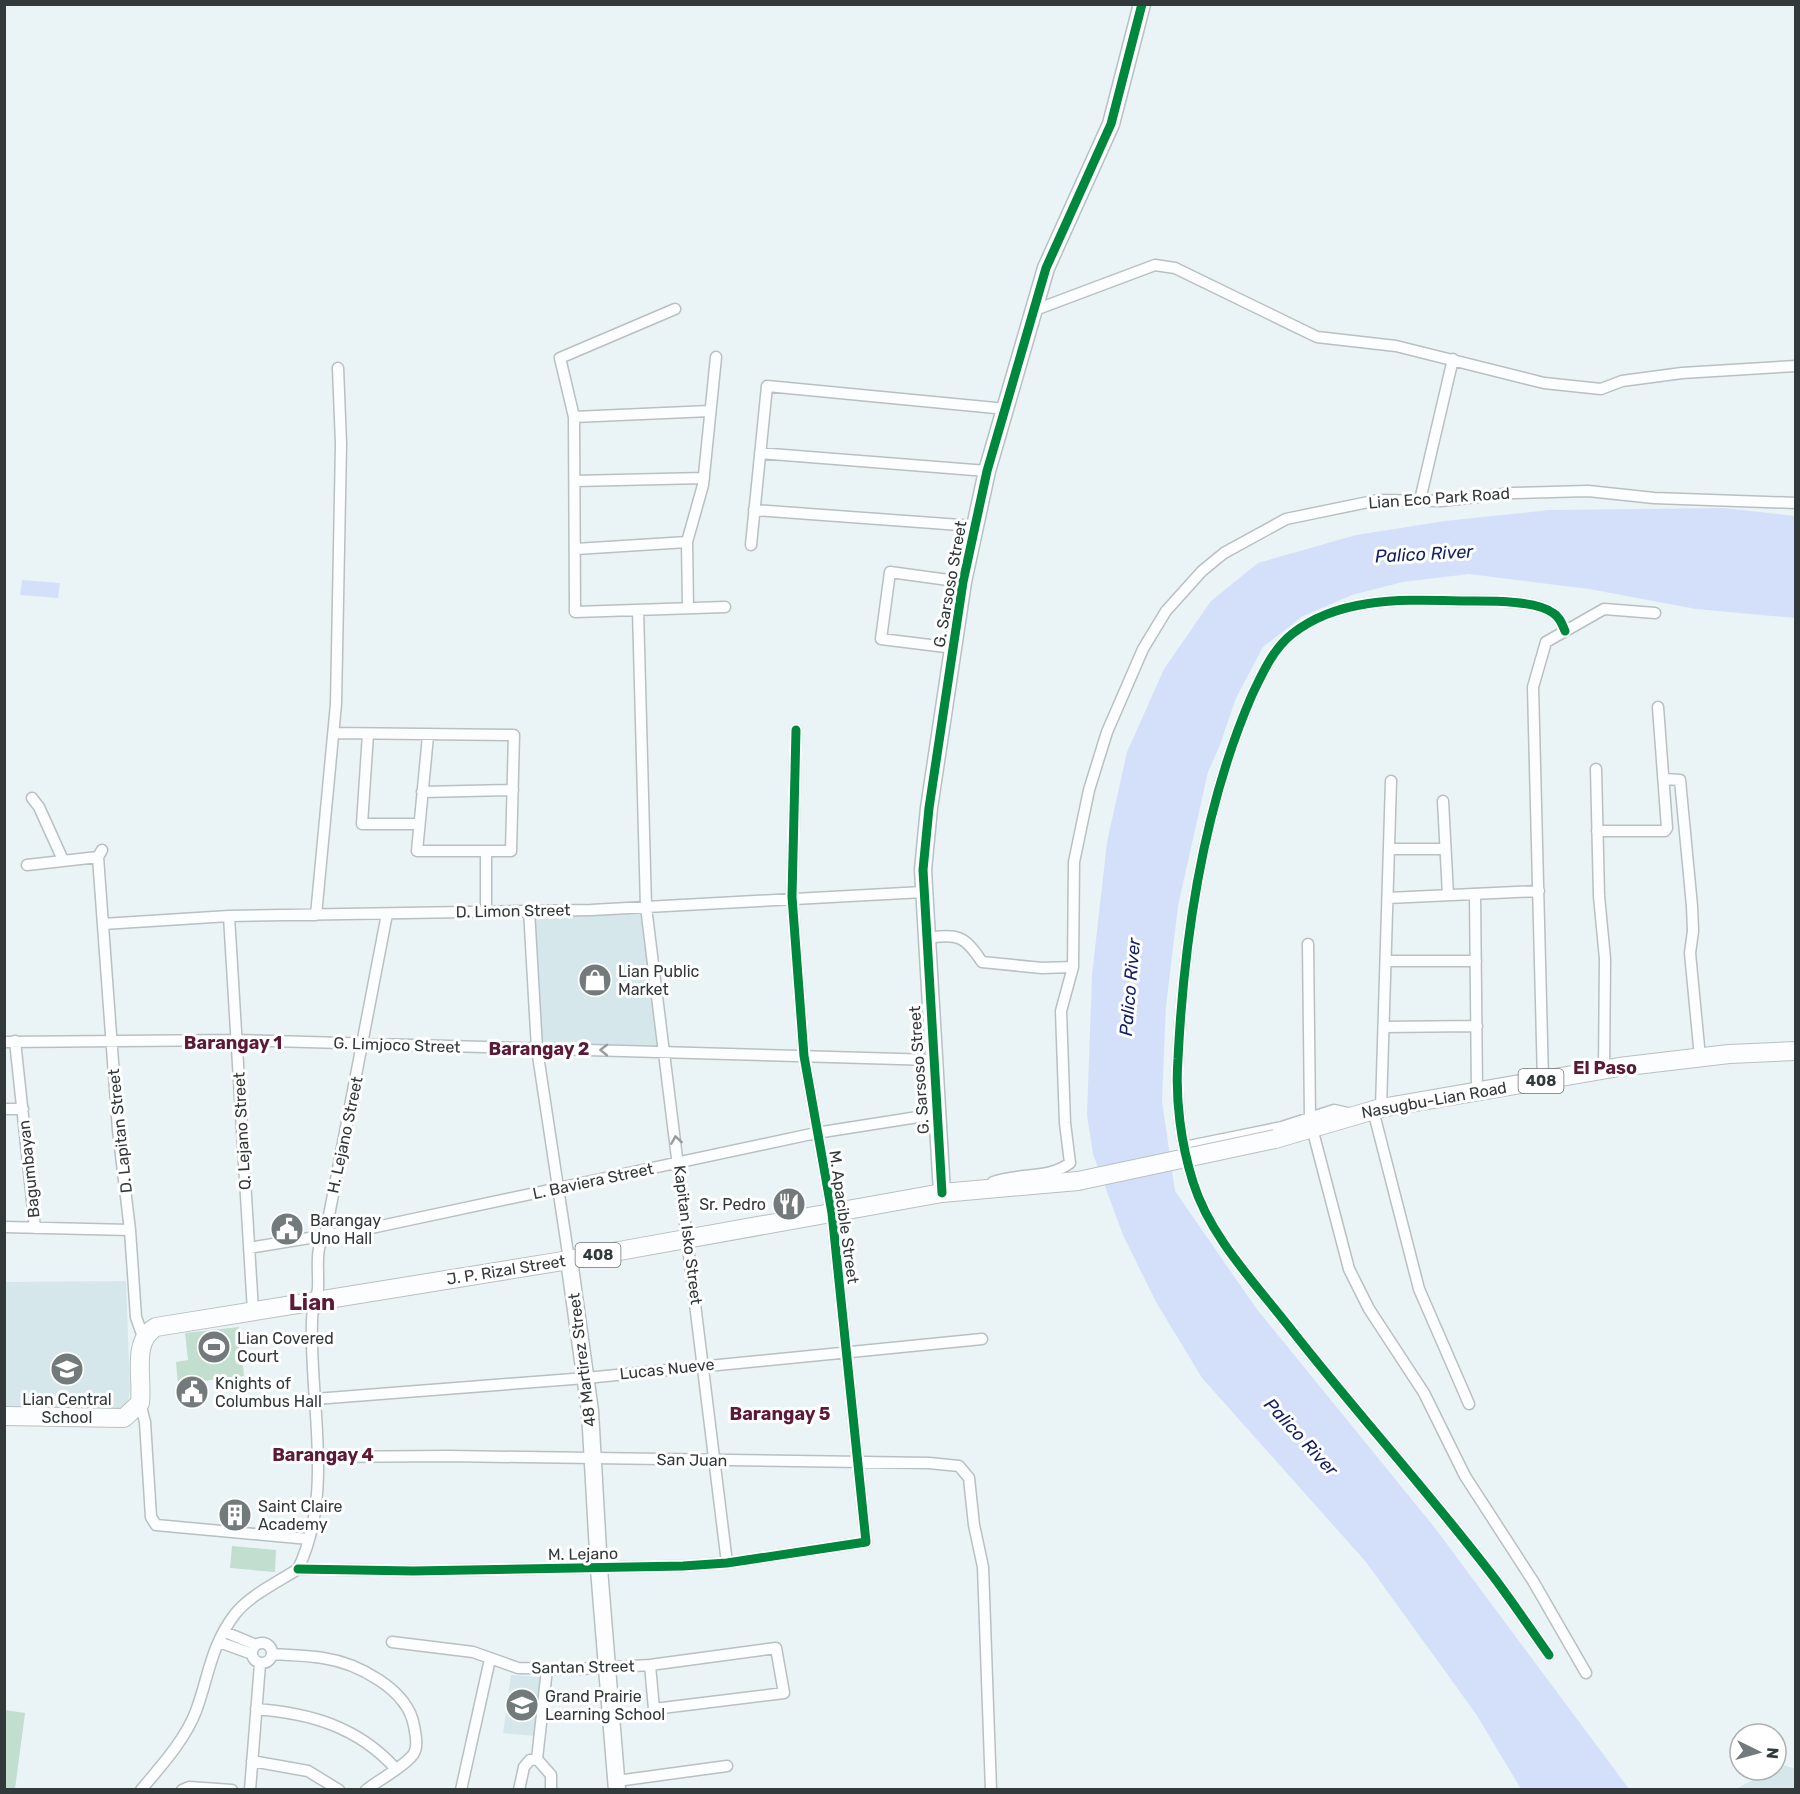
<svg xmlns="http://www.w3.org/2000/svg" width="1800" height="1794" font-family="Rubik,sans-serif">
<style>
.built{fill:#d5e7eb}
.green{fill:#c1dece}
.water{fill:#d4e0fa}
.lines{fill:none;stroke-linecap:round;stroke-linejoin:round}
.street-casing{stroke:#b8c0c1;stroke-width:13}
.secondary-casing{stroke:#b8c0c1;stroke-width:19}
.primary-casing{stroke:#b8c0c1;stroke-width:20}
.street{stroke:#fcfdfe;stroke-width:10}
.secondary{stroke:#fcfdfe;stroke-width:16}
.primary{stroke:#fcfdfe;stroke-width:18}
.primary-bridge-casing{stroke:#b8c0c1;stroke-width:20;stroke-linecap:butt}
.primary-bridge{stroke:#fcfdfe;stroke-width:18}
.cycleway-casing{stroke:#fff;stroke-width:13}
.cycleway{stroke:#00873e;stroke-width:9}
.oneway{stroke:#979b9c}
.labels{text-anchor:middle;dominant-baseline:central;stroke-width:6;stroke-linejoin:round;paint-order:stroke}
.shield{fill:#fff;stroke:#707475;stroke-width:1.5}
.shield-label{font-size:15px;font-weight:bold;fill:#32393a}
.street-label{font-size:16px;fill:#32393a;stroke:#fff}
.poi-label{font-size:16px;fill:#32393a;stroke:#fff;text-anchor:start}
.water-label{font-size:18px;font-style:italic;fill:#162264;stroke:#fff}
.neighbourhood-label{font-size:18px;font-weight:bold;fill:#5c1a38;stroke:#fff}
.district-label{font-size:22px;font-weight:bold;fill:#5c1a38;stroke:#fff}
</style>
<rect width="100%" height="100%" fill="#eaf4f6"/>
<!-- built -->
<path class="built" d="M644,914L659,1047L542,1044L534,916Z
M126,1281L130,1391L128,1403L123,1409L110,1413L5,1408L4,1282Z
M511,1675L541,1677L534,1736L503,1733Z
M1781,1764L1795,1769V1789H1736L1771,1770H1776Z"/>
<!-- green -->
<path class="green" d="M239,1327L244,1376L178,1384L176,1362L188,1360L185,1333Z
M232,1546L276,1550L275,1572L230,1568Z
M5,1710L25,1713L15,1789H5Z"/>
<!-- water -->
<path class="water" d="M1724,508L1795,516V618L1696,609L1589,589L1469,574L1403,582L1352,595L1303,616L1263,647L1236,698L1220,745L1208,772L1178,906L1166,1006L1162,1101L1175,1191L1256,1308L1435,1528L1629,1789H1521L1476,1714L1366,1562L1202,1378L1156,1302L1123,1235L1093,1154L1087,1115L1092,975L1107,842L1127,752L1164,669L1211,601L1258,563L1356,535L1445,521L1549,510Z
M22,580L60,583L58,598L20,595Z"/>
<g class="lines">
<!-- street casing -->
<g class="street-casing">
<path id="street" d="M675,309L560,358L574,417L575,612L725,607
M1035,310L1155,265L1175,268L1317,337L1396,346L1544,383L1601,389L1622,381L1682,373L1796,366
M574,417L710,411
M760,453L987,471
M575,481L704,478
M1420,500L1453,359
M754,510L974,526
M751,545L767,386L1006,409
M576,549L687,542
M688,608L687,542L703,485L716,357
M638,610L646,907L727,1563
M954,648L881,639L890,572L963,582
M334,733L514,735L511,851H417L428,736
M368,734L362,824H419
M1596,769L1599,896L1605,959L1604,1069
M1664,779L1680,780L1692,906L1693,931L1690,953L1700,1057
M422,792L513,790
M32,798L39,807L63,860
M1443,801L1448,895
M1597,831H1665L1667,828L1658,707
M1390,849H1445
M102,850L98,857L118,1130L130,1230L136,1317L143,1337
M486,851V912
M27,865L98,857
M1475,894L1477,1093
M1388,898L1539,891
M529,910L537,1049L569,1260
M316,915L336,704L341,444L338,368
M229,916L253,1311
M103,924L229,916L591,910L923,892
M925,938C957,935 963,933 982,962L1042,968L1073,967L1074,862L1089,790L1107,732L1143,649L1166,611L1202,571L1224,553L1286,519L1378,500L1441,501L1513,493L1588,491L1654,498L1796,503
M1308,944L1310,1118
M1386,961H1476
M1384,1027L1477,1026
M15,1041L35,1228
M4,1042L238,1040L934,1060
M1543,1081L1533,687L1546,642L1604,609L1655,613
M1381,1108L1391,781
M4,1109H23
M1373,1110L1419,1289L1469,1404
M1312,1128L1349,1269L1369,1309L1424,1393L1465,1476L1533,1581L1586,1673
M1184,1147L1282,1127L1334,1110L1352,1114
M993,1182C1021,1172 1047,1180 1070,1163L1065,1123L1061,1011L1073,967
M4,1227L130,1230
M249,1248L376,1227L816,1133L937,1114
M315,1399L586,1378L982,1339
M140,1403L145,1422L151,1517L156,1525L309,1539
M318,1457L449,1456L929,1463L959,1466L969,1478L974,1525L983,1567L991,1790
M298,1569L413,1571L683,1566L727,1563L866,1542L832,1213L804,1056L792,897L796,730
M298,1569C335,1492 309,1401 312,1320C312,1309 317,1299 318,1288C319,1267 314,1250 326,1231L387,914
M225,1632L256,1645
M219,1642L252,1654
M392,1642L473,1652L518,1668L580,1669L650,1665L776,1648L784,1693L654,1709L650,1665
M252 1653a10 10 0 1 1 20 0a10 10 0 1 1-20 0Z
M272,1654C288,1655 306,1655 323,1658C357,1663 408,1689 414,1726C416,1736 419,1750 411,1757C399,1770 380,1779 366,1790
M1549,1655C1529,1627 1510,1598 1489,1571C1425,1488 1354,1410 1290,1328C1255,1283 1210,1237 1193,1182C1181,1144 1175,1099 1178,1059C1184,937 1203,808 1252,695C1262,674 1273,649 1292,634C1341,595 1408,600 1467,601C1489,601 1536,600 1553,613C1560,617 1562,624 1565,631
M547,1669L537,1759L551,1775V1790
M256,1709C310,1713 358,1727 395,1768
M252,1761L308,1771L339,1790
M617,1781L727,1766
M141,1790C161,1766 185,1740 196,1711C209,1676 210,1647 235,1614C250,1595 278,1582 298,1569
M182,1790L189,1787L232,1790
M250,1790L260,1664
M461,1790L490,1659
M519,1790L524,1767L530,1760L537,1759"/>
</g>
<!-- secondary casing -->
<g class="secondary-casing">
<path id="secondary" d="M942,1193L923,870L929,808L963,582L987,471L1046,268L1111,124L1142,4
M569,1260L590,1411L599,1569L617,1790"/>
</g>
<!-- primary casing -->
<g class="primary-casing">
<path id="primary" d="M1275,1139L1381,1108L1619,1067L1729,1054L1796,1051
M4,1416L124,1418L140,1403C143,1378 131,1341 156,1327L569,1260L942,1193L1078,1181"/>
</g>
<!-- street -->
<use href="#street" class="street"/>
<!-- secondary -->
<use href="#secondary" class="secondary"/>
<!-- primary -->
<use href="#primary" class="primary"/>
<!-- primary-bridge casing -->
<g class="primary-bridge-casing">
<path id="primary-bridge" d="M1078,1181L1275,1139"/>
</g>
<!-- primary-bridge -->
<use href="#primary-bridge" class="primary-bridge"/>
<!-- cycleway casing -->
<g class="cycleway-casing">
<path id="cycleway" d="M942,1193L923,870L929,808L963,582L987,471L1046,268L1111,124L1142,4
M298,1569L413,1571L683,1566L727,1563L866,1542L832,1213L804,1056L792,897L796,730
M1549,1655C1529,1627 1510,1598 1489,1571C1425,1488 1354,1410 1290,1328C1255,1283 1210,1237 1193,1182C1181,1144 1175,1099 1178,1059C1184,937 1203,808 1252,695C1262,674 1273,649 1292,634C1341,595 1408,600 1467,601C1489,601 1536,600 1553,613C1560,617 1562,624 1565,631"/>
</g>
<!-- cycleway -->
<use href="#cycleway" class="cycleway"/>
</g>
<!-- one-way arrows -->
<defs><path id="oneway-chevron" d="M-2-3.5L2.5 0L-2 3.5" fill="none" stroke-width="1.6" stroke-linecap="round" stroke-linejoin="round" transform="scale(1.5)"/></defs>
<g class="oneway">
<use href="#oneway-chevron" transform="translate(604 1050) rotate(-179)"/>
<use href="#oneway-chevron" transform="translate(676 1140) rotate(-99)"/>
</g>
<!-- icons -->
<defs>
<g id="shop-disc" transform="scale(1.725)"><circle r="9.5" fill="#727a7c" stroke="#fff"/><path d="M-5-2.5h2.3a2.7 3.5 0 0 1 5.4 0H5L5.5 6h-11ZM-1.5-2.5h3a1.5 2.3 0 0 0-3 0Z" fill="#fff"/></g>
<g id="restaurant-disc" transform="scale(1.725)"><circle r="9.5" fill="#727a7c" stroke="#fff"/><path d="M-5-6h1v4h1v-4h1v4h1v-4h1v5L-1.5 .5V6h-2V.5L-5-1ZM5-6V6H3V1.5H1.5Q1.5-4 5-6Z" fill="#fff"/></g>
<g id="civic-disc" transform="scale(1.725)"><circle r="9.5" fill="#727a7c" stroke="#fff"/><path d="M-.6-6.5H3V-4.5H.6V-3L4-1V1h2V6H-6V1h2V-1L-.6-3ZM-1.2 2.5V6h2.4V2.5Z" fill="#fff"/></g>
<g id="stadium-disc" transform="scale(1.725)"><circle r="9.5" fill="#727a7c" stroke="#fff"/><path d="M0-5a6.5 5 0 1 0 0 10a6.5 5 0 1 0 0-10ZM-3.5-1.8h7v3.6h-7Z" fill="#fff"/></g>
<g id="school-disc" transform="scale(1.725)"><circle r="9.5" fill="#727a7c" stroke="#fff"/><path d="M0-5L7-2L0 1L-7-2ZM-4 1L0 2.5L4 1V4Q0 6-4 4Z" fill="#fff"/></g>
<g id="building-disc" transform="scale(1.725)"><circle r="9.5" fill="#727a7c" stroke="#fff"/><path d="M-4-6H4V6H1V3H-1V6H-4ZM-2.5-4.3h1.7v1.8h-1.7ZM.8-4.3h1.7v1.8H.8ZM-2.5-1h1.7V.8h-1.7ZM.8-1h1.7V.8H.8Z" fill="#fff"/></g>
</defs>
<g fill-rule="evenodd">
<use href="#shop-disc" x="595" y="980"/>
<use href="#restaurant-disc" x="789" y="1204"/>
<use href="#civic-disc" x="287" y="1229"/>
<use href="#stadium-disc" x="214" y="1347"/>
<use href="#school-disc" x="67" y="1369"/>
<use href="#civic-disc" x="192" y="1392"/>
<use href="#building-disc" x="235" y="1515"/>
<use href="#school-disc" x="522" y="1705"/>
</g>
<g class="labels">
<!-- shield labels -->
<g class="shield">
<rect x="1518.5" y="1069" width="45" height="24" rx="4.5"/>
<rect x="575.5" y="1243" width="45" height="24" rx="4.5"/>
</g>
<g class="shield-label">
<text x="1541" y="1081">408</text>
<text x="598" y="1255">408</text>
</g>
<!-- street labels -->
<g class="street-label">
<text transform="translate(1439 498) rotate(-4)">Lian Eco Park Road</text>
<text transform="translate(950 584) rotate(-80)">G. Sarsoso Street</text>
<text transform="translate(513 911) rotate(-1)">D. Limon Street</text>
<text transform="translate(397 1045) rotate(2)">G. Limjoco Street</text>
<text transform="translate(919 1070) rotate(-94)">G. Sarsoso Street</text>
<text transform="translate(1434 1100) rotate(-10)">Nasugbu-Lian Road</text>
<text transform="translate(120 1131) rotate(-96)">D. Lapitan Street</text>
<text transform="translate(242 1131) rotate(-93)">Q. Lejano Street</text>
<text transform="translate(345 1135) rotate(-78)">H. Lejano Street</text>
<text transform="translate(29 1169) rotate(-96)">Bagumbayan</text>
<text transform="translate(593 1181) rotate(-12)">L. Baviera Street</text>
<text transform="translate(844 1217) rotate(82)">M. Apacible Street</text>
<text transform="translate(688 1235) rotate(83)">Kapitan Isko Street</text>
<text transform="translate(506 1270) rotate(-9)">J. P. Rizal Street</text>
<text transform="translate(582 1360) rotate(-97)">48 Martirez Street</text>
<text transform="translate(667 1369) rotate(-6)">Lucas Nueve</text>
<text transform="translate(692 1460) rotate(1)">San Juan</text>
<text transform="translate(583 1554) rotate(-1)">M. Lejano</text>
<text transform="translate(583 1667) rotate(-1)">Santan Street</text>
</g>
<!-- poi labels -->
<g class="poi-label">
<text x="618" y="971">Lian Public<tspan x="618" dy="18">Market</tspan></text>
<text x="766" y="1204" text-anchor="end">Sr. Pedro</text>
<text x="310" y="1220">Barangay<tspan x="310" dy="18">Uno Hall</tspan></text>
<text x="237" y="1338">Lian Covered<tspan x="237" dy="18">Court</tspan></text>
<text x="215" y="1383">Knights of<tspan x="215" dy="18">Columbus Hall</tspan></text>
<text x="67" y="1399" text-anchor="middle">Lian Central<tspan x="67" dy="18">School</tspan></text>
<text x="258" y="1506">Saint Claire<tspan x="258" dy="18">Academy</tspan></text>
<text x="545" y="1696">Grand Prairie<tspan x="545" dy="18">Learning School</tspan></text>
</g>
<!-- water labels -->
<g class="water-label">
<text transform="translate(1424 554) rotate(-3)">Palico River</text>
<text transform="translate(1130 987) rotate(-85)">Palico River</text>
<text transform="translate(1301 1437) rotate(47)">Palico River</text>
</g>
<!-- neighbourhood labels -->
<g class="neighbourhood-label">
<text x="233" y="1043">Barangay 1</text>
<text x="539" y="1049">Barangay 2</text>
<text x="1605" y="1068">El Paso</text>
<text x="780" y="1414">Barangay 5</text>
<text x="323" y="1455">Barangay 4</text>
</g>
<!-- district labels -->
<g class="district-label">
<text x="312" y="1302">Lian</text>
</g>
</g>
<!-- border -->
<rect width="1800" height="1794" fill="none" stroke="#32393a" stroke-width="12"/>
<!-- north arrow -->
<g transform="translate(1758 1752) rotate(95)"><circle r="28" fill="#ffffff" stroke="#adb0b0" stroke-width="1.5"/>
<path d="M0-4.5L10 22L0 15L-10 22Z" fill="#727a7c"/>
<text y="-9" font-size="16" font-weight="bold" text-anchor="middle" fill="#32393a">N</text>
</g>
</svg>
